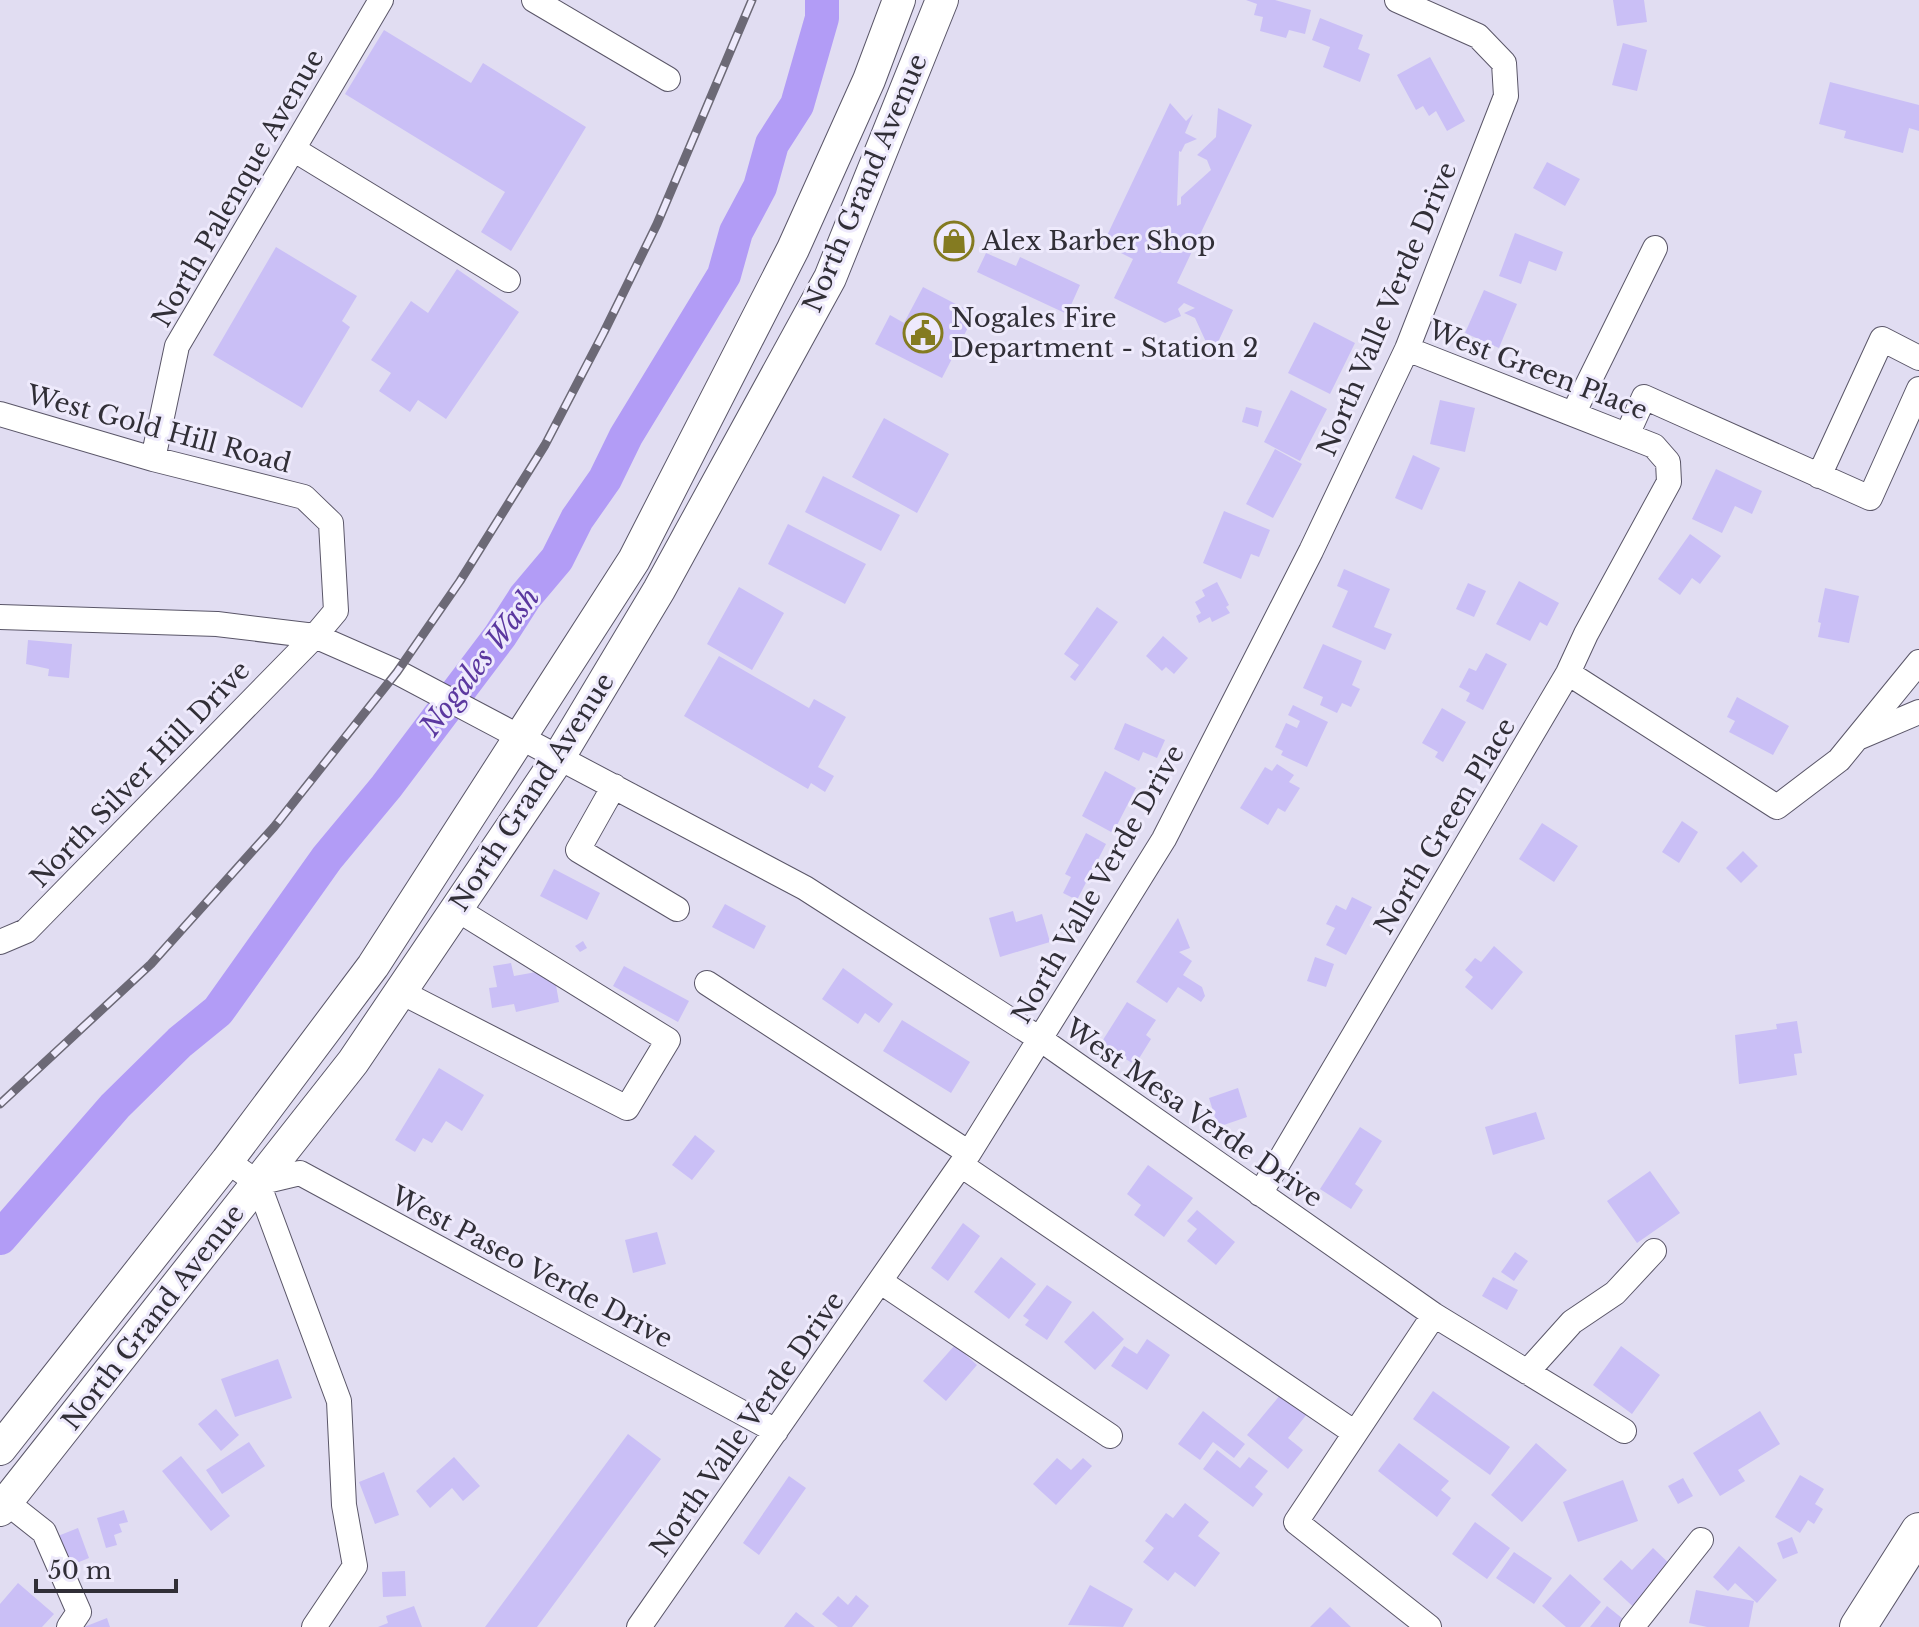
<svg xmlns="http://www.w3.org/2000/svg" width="1919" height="1627" font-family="'Libre Baskerville',serif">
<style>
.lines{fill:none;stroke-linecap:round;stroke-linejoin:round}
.river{stroke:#b29cf6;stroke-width:34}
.building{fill:#cabff6}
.minor-casing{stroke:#5a5668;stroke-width:26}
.major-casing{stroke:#5a5668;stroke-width:34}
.highway-casing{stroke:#5a5668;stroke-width:38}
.minor{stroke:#fff;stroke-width:24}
.major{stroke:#fff;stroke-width:32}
.highway{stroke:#fff;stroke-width:36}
.rail-casing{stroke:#6c6976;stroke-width:9}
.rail{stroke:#eeeafc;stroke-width:6;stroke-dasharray:18;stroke-linecap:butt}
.labels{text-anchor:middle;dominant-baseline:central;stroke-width:6;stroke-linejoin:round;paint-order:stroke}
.street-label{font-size:26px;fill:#312f37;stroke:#eeeafc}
.poi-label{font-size:26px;fill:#312f37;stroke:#eeeafc;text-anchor:start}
.water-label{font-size:28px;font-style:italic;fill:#5b389f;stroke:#eeeafc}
</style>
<rect width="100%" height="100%" fill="#e1ddf2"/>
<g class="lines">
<!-- river -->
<path class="river" d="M0,1238L115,1106L180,1042L218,1011L327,858L386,787L500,636L525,597L557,559L577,519L605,479L626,436L724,275L736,232L760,187L772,144L797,105L822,18V0"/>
</g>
<!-- building -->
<path class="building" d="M1246,0H1275L1311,10L1305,34L1289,30L1286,38L1260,31L1263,17L1254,15L1257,4Z
M1613,0H1644L1647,22L1617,26Z
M1320,18L1363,35L1358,49L1370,54L1360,82L1323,67L1330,47L1312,40Z
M384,30L471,83L483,63L586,127L511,251L481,232L505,192L345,94Z
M1623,43L1647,50L1637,91L1612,85Z
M1430,57L1465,121L1447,131L1436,111L1429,116L1423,106L1416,110L1397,75Z
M1830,82L1919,105V131L1909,128L1903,153L1844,138L1846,131L1819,124Z
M1170,103L1186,121L1193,114L1185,133L1197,139L1185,144L1181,152L1179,151L1177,206L1181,204V197L1211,170L1207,160L1197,155L1216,137L1218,108L1252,125L1177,283L1233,310L1212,355L1195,318L1184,313L1195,308L1184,303L1178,309L1181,316L1165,323L1114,298L1133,259L1103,244Z
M1547,162L1580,179L1565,206L1533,188Z
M1515,233L1563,252L1556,271L1529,261L1521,284L1499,276Z
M276,247L357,296L342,321L350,327L302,408L213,355Z
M986,253L1016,266L1020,257L1080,285L1067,314L977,272Z
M457,269L519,312L446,419L418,400L410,412L379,391L391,373L371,360L411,301L428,313Z
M923,287L975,314L942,378L875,344L890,315L904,323Z
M1484,290L1517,304L1499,348L1465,333Z
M1314,322L1355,343L1330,394L1288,373Z
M1291,390L1327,409L1300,461L1264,442Z
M1440,400L1475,408L1465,452L1430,444Z
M1246,407L1262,411L1258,427L1242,422Z
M884,418L949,454L917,513L852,477Z
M1275,449L1302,464L1273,518L1246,504Z
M1413,455L1440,468L1422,510L1395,498Z
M1716,469L1762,491L1752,514L1735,506L1722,533L1692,519Z
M823,476L900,515L881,551L805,512Z
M1224,511L1270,530L1259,557L1251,554L1241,579L1203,563Z
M788,524L866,564L845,604L768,564Z
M1690,534L1721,556L1700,584L1692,578L1680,595L1658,579Z
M1344,569L1390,589L1374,627L1392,634L1385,650L1332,627L1348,591L1337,586Z
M1519,581L1559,603L1547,626L1540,622L1530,641L1496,624Z
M1217,582L1229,605L1226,607L1230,613L1212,622L1210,617L1199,623L1196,616L1201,613L1195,602L1205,596L1202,590Z
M1468,583L1486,591L1474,617L1456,609Z
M739,587L784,613L752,670L707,644Z
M1825,588L1859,596L1849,643L1818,637L1821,623L1818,622Z
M1097,607L1118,622L1075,681L1070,677L1079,665L1064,654Z
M1163,636L1188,658L1174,674L1166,667L1162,671L1146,656Z
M28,640L72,644L69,678L48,676L49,669L26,664Z
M1323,644L1362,661L1352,685L1360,689L1351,707L1342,703L1337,713L1320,705L1323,697L1303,688Z
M1486,653L1507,664L1483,710L1466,701L1470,693L1459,687L1469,668L1476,671Z
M719,656L809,708L814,699L846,717L818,767L834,776L825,792L811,783L808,789L684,716Z
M1737,697L1789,726L1773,755L1729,732L1735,721L1727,717Z
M1293,705L1328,722L1307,767L1281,755L1283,751L1275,747L1286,723L1297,728L1300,721L1288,715Z
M1442,708L1466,722L1443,762L1435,757L1438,752L1422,743Z
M1125,723L1165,740L1157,758L1143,752L1139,761L1114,749Z
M1277,764L1294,775L1289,782L1300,788L1285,812L1278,808L1268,825L1240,808L1265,767L1272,771Z
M1105,771L1136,788L1113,833L1082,816Z
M1682,821L1698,832L1679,863L1662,852Z
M1542,823L1578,846L1554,882L1519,859Z
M1086,833L1106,844L1077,900L1063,893L1071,877L1065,874Z
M1743,851L1758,866L1741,883L1726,868Z
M554,869L600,893L587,920L540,896Z
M1352,897L1372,907L1346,955L1326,945L1335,928L1326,924L1336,905L1346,910Z
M725,904L766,926L754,949L712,927Z
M1013,911L1016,922L1042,914L1050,942L1000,957L989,918Z
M1178,918L1190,948L1179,952L1192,961L1183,975L1202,987L1205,996L1201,1002L1178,987L1167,1003L1136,982Z
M583,941L587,948L580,952L575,946Z
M1494,946L1523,972L1492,1010L1465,987L1473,977L1465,970L1475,958L1481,962Z
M1315,957L1334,964L1326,987L1307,981Z
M511,963L514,976L553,969L559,1002L516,1012L514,1004L492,1008L489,988L497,987L493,966Z
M624,966L689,1001L678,1022L613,986Z
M843,968L893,1004L879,1023L865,1013L858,1024L822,999Z
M1127,1002L1156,1020L1146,1035L1151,1039L1135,1065L1101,1043Z
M902,1020L970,1062L951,1093L883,1051Z
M1797,1021L1802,1053L1794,1054L1797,1075L1739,1084L1735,1035L1777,1029L1776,1024Z
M439,1068L484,1095L462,1131L446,1121L432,1143L423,1138L415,1152L395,1140Z
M1238,1088L1247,1117L1218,1127L1209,1098Z
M1536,1112L1545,1139L1493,1155L1485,1127Z
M1360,1127L1382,1141L1355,1184L1363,1190L1351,1209L1320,1189Z
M695,1135L715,1151L692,1180L672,1165Z
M1148,1165L1193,1198L1164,1237L1134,1215L1141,1205L1127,1194Z
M1650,1171L1680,1213L1637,1243L1607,1201Z
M1197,1210L1235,1242L1216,1265L1187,1241L1197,1229L1187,1221Z
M963,1223L980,1236L948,1281L931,1268Z
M657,1232L666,1264L633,1273L625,1240Z
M1515,1252L1528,1261L1514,1281L1501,1272Z
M1001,1257L1036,1284L1009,1319L974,1292Z
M1493,1277L1518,1290L1507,1310L1482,1296Z
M1047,1285L1072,1302L1047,1340L1025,1325L1029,1320L1023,1316Z
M1093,1311L1124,1339L1095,1370L1064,1342Z
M1147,1339L1170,1355L1147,1390L1111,1366L1124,1346L1137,1354Z
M955,1345L977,1365L946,1401L923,1381Z
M1621,1346L1660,1375L1632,1414L1593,1385Z
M278,1359L292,1398L235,1417L221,1379Z
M1433,1391L1510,1447L1490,1475L1413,1419Z
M1281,1394L1307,1414L1288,1438L1303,1450L1288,1469L1247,1435Z
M216,1409L239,1435L221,1451L198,1424Z
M1203,1411L1245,1444L1234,1458L1213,1442L1200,1460L1178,1444Z
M1760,1411L1780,1444L1738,1470L1745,1481L1720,1496L1693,1453Z
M628,1434L661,1459L537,1627H485Z
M249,1442L265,1466L222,1494L206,1470Z
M1399,1443L1449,1481L1441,1490L1451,1498L1437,1517L1378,1471Z
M1536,1443L1567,1470L1522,1522L1491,1495Z
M1217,1450L1240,1468L1249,1457L1268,1471L1255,1487L1263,1494L1253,1507L1203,1469Z
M181,1456L230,1516L211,1531L162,1471Z
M454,1457L480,1486L463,1501L452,1488L430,1508L416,1491Z
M1057,1458L1071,1470L1083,1458L1092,1466L1056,1505L1033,1484Z
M384,1472L399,1515L375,1524L359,1482Z
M1800,1475L1824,1489L1815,1504L1823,1509L1814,1524L1808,1520L1800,1533L1775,1517Z
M789,1476L806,1488L759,1555L743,1543Z
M1683,1478L1693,1496L1678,1504L1668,1486Z
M1623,1480L1638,1521L1578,1542L1563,1502Z
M1185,1503L1209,1522L1198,1536L1220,1553L1195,1587L1175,1572L1168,1581L1143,1562L1154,1548L1145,1541L1166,1513L1173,1518Z
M124,1510L128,1522L119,1524L122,1532L114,1535L117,1545L106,1548L97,1518Z
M1475,1522L1510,1548L1487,1579L1452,1554Z
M78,1528L89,1558L69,1566L58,1536Z
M1792,1537L1798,1553L1783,1559L1777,1543Z
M1739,1546L1777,1580L1757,1603L1735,1583L1728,1591L1713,1577Z
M1653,1548L1674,1568L1639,1612L1603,1579L1621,1560L1632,1570Z
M1514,1552L1552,1578L1534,1604L1496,1578Z
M405,1571L406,1596L383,1597L382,1572Z
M1570,1574L1601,1602L1580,1627H1566L1542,1606Z
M18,1583L54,1614L42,1627H0V1604Z
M1090,1585L1133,1609L1123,1627L1068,1625Z
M1696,1590L1754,1601L1749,1627H1707L1689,1623Z
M856,1595L869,1606L852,1627H838L822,1614L838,1596L848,1605Z
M414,1606L422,1627H378L388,1623L386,1616Z
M1607,1606L1628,1623L1625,1627H1590Z
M1330,1607L1351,1627H1310Z
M796,1612L815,1627H784Z
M107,1618L110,1627H84Z"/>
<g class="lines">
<!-- minor casing -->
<g class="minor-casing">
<path id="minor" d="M534,0L668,79
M293,149L508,280
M0,414L153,459L304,497L331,523L336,611L315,636L26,931L0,942
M1573,414L1655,248
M1627,435L1644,397L1870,498L1919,389
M153,459L177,346L381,0
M1819,476L1882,339L1919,358
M0,617L217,624L315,636L397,672L805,888L1040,1039L1434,1315L1624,1431
M1568,673L1777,807L1839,760L1919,662
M1860,737L1919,712
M614,786L578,850L677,909
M707,983L969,1153
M401,992L627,1108L668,1040L458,910
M227,1161L258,1183L339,1401L344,1505L355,1566L314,1627
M961,1165L1355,1433
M258,1183L300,1173L776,1431
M1260,1194L1568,673L1586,634L1669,482L1668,462L1654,446L1407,349
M881,1282L1110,1436
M1527,1372L1572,1322L1615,1293L1654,1251
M6,1502L44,1532L79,1612L69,1627
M639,1627L969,1153L1164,839L1311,551L1407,349L1506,96L1504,63L1478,36L1397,0
M1429,1627L1296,1522L1434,1315
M1632,1627L1701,1540"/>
</g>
<!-- major casing -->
<g class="major-casing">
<path id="major" d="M0,1449L227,1161L373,966L634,560L793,249L869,80L899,0
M0,1510L353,1062L559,757L659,590L830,278L942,0"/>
</g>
<!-- highway casing -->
<g class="highway-casing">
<path id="highway" d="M1858,1627L1919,1531"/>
</g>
<!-- minor -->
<use href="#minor" class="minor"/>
<!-- major -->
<use href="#major" class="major"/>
<!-- highway -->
<use href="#highway" class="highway"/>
<!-- rail casing -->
<g class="rail-casing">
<path id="rail" d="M0,1104L151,964L274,827L397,672L460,581L545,445L604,332L657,224L752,0"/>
</g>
<!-- rail -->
<use href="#rail" class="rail"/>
</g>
<!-- icons -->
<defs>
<g id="shop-ring" transform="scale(2)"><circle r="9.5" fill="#eeeafc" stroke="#847b21" stroke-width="1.5"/><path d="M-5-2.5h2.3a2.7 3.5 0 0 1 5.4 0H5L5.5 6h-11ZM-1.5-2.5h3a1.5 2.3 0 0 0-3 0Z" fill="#847b21"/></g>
<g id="civic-ring" transform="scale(2)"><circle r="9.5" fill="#eeeafc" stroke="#847b21" stroke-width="1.5"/><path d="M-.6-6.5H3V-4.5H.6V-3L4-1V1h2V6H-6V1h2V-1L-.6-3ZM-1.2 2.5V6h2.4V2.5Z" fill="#847b21"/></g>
</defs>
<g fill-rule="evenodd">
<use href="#shop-ring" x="954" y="241"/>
<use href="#civic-ring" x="923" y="333"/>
</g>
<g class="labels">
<!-- street labels -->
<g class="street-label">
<text transform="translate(865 183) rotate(-67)">North Grand Avenue</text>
<text transform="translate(238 188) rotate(-60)">North Palenque Avenue</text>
<text transform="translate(1387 309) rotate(-67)">North Valle Verde Drive</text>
<text transform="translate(1538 370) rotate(21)">West Green Place</text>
<text transform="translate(159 429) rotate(15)">West Gold Hill Road</text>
<text transform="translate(140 774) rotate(-46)">North Silver Hill Drive</text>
<text transform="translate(532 792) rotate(-57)">North Grand Avenue</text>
<text transform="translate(1445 826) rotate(-59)">North Green Place</text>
<text transform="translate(1098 884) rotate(-60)">North Valle Verde Drive</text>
<text transform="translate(1194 1113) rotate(35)">West Mesa Verde Drive</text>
<text transform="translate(532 1267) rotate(28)">West Paseo Verde Drive</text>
<text transform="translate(153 1317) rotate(-52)">North Grand Avenue</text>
<text transform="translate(747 1424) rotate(-55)">North Valle Verde Drive</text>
</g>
<!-- poi labels -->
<g class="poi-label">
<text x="982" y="241">Alex Barber Shop</text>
<text x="951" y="318">Nogales Fire<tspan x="951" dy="30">Department - Station 2</tspan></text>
</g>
<!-- water labels -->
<g class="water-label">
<text transform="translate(480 662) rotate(-53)">Nogales Wash</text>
</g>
</g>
<!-- scale -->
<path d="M36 1579v12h140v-12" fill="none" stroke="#312f37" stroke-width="4"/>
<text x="48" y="1579" font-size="24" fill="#312f37" stroke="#eeeafc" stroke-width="6" paint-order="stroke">50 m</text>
</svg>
